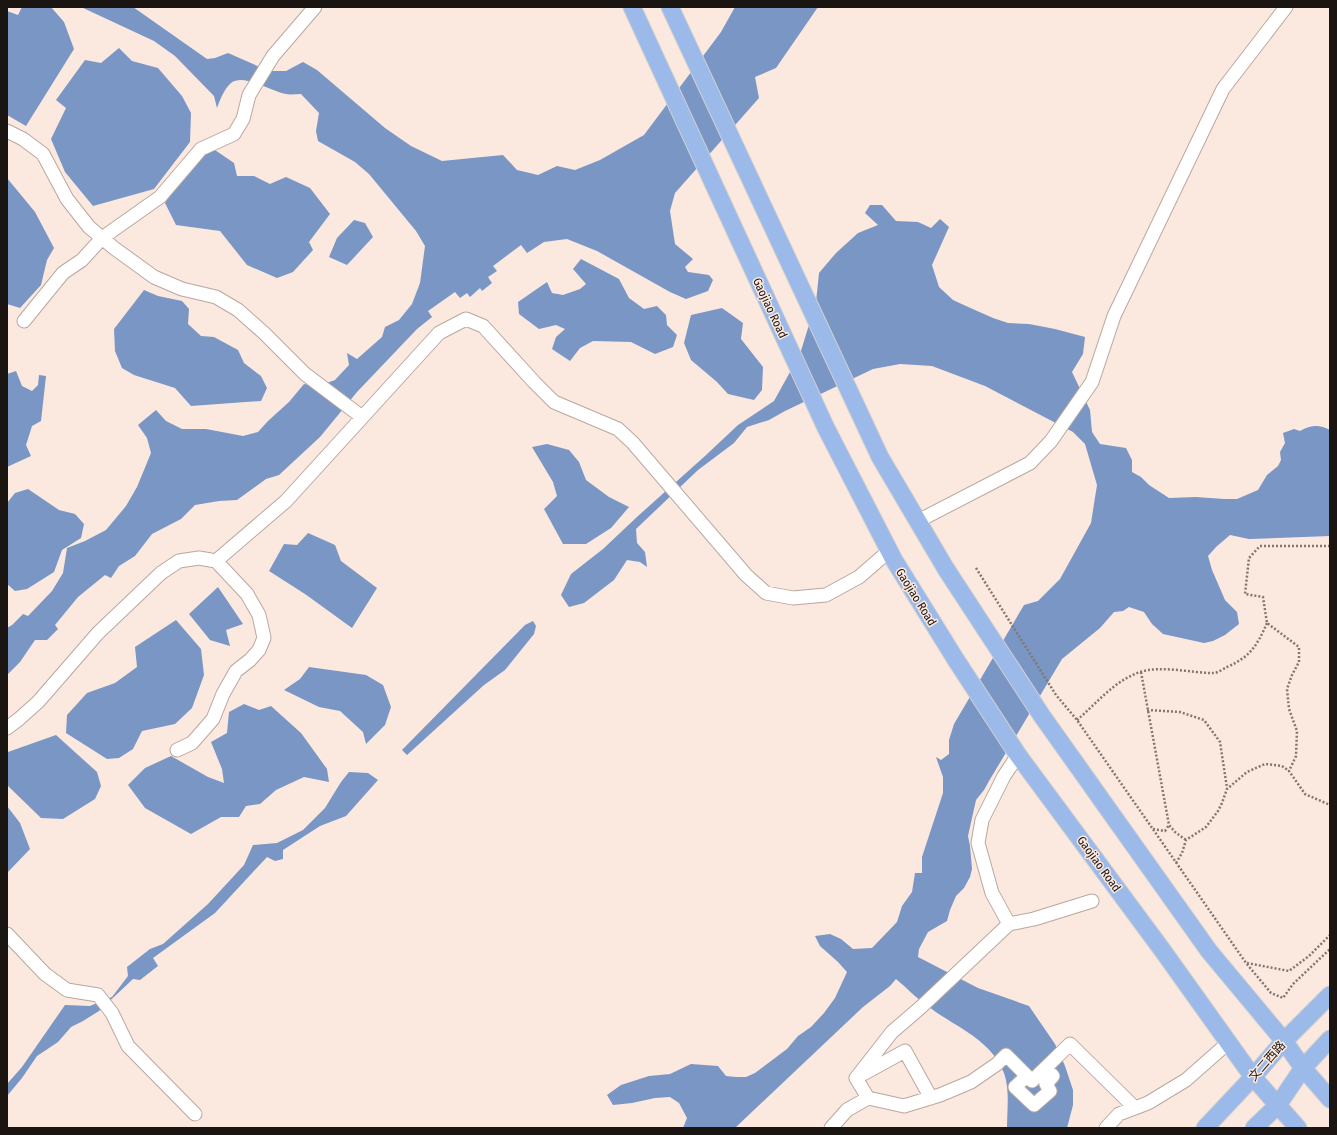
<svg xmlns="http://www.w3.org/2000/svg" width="1337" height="1135" font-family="'Fira Sans Condensed','Noto Sans SC',sans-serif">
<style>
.water{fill:#7996c5}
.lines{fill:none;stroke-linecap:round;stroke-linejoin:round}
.minor-casing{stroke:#b9a89f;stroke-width:15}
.major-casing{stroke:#d1d0d0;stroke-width:19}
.path{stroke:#827671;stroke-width:2.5;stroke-dasharray:2 2;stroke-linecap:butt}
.minor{stroke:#fff;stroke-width:13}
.major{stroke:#9bb9e9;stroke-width:17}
.labels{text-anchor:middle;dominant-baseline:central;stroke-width:3;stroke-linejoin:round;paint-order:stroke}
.street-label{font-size:12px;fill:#1b1512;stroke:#fbe8df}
</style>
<rect width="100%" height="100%" fill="#fbe8df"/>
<!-- water -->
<path class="water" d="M22,7H51L64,22L74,49L26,126L7,115V11L18,15Z
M81,7H133L207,59L215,58L228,53L269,71H286L303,62L317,70L385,128L411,146L442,161L503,155L517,170L538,175L557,166L575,170L600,160L644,135L721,32L735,7H818L776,68L755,77L759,98L675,193L670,211L675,244L693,259L685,267L688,272L709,275L713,280L708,291L686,299L670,292L597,251L567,239L544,242L527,253L521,245L493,266L497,271L488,277L492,283L482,291L480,288L470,297L467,293L460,298L455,292L428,311L432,317L417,329L357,392L320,437L279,475L266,479L237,500L219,501L195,505L181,519L152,534L135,556L119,566L111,578L105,575L78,597L55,625L58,629L47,640H35L20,662L7,675V628L12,625L23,614L28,616L52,591L63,573L67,548L85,541L106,530L126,506L137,487L151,453L147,438L138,425L156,410L166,421L182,429H206L243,436L258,432L268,421L289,402L304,384L318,386L335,380L349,365L347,353L357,359L382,337L385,327L399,320L412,304L420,283L425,246L416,231L369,174L355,162L325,145L318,141L316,131L319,113L301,94C296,94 290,95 286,94C272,92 244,73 231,83C224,89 220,100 217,108L214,96L175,56L154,41Z
M119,48L132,61L158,68L182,96L191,113L190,142L154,189L93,206L65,172L51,139L66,108L56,100L85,60L101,63Z
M212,148L234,163L237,176H254L270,184L286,177L310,188L330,214L309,242L313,250L293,272L277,278L247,265L220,231L176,225L165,203L188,168Z
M7,178L35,212L54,248L47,260L41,285L20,308L7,304Z
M870,205H882L896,221L918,222L931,228L940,219L949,227L932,265L939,287L953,300L966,306L993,318L1008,323L1029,324L1055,329L1085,337L1083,354L1072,372L1090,410L1092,432L1100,444L1126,448L1132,460V472L1141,477L1149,485L1169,498L1196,497L1224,499H1237L1258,490L1267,475L1278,466L1281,460L1280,452L1285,443L1283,433L1294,429L1300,431C1311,425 1319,424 1330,430V536L1249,539L1230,535L1216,547L1208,556L1212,570L1225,600L1237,612L1239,624L1225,635L1213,641L1204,643L1163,634L1152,624L1144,612L1129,607L1123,611L1114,612L1100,628L1062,659L989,781L984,790L976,800L968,836L970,846L972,869L970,877L964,888L956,896L950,910L947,921L928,932L919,949L918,957L978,988L1029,1006L1055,1044L1065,1066L1073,1090V1105L1067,1128H1007C1007,1110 1010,1090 1004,1073C991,1039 955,1027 929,1007C917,999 907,988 896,979L890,986L863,1007L735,1128H683L687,1118L679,1103L670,1097L655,1098L632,1103L613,1105L607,1095L621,1085L649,1076L670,1074L691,1064L718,1066L726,1076L736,1077H746L755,1073L787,1049L798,1036L811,1027L824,1013L835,998L847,972L838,962L820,946L815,936L830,934L841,939L853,949L872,948L897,922L902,906L912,892L915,873H922V857L943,793V777L936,757L941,760L949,754V740L954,724L1024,605L1038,601L1060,579L1091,523L1097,485L1085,444L1073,432L985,386L932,366L900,364L873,369L785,411L769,420L747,427L734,443L698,470L636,529L637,543L645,552L647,567L640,562L627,560L614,580L584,603L569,607L561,595L571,574L603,549L638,516L705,456L738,425L774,401L800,354L816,302L819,273L836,253L858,233L878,225L865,213Z
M354,220L365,223L373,237L347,265L329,257L337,238Z
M581,259L619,279L629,298L644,309L657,306L666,315L667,325L677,335L673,347L655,354L631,342L593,341L580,348L570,361L552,349L556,337L565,329L556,325L539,329L519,314L518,302L547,282L552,293L563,295L580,289L586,284L573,269Z
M144,290L158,296L182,301L189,309L188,324L201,336L214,337L238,350L244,363L261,376L267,388L261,401L191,406L175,388L134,375L122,368L115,351L114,329Z
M722,308L743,323L741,339L763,367L762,390L754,400L728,394L717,382L691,360L684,343L691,315Z
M16,371L22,386L32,391L38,385L39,375L46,376L41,421L32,426L26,445L31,456L7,467V374Z
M547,444L569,450L579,462L586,480L609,497L629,507L611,528L586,544H563L544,509L557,496L553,482L532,447Z
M28,489L59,510L75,514L84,524L81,538L62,550L54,572L27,589L15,591L7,584V503L15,493Z
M308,533L335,545L341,561L377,588L352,628L305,594L269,571L284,544L297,545Z
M218,587L243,624L226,630L230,646L210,640L189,614Z
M176,620L201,649L204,675L192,708L175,724L142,731L133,749L119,758L107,759L66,733L67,715L87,693L115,683L137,667L135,647Z
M533,621L536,626L534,634L505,670L484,685L407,755L402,750L525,625Z
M309,667L366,675L383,685L391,707L385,725L366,744L363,732L340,711L319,707L284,690L300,679Z
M244,704L259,710L271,706L301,733L327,769L329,782L304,777L276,790L260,804L246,806L239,817H221L191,834L145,808L128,785L145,768L171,756L208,777L224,783L222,769L211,742L227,733L229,712Z
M56,735L97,772L101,786L95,799L63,819L41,818L7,785L8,752Z
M349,772L368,773L378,780L346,816L320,826L283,850V859L275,861L267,857L215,913L153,958L158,966L140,980L133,979L99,1011L83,1021L71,1027L58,1042L37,1056L22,1078L7,1096V1084L22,1067L65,1005L90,1006L112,997L128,976L127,967L150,949L163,944L208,904L244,865L253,845L277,843L303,830L325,808L341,782Z
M7,806L20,823L30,849L7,873Z"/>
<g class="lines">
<!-- minor casing -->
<g class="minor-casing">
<path id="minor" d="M7,131L23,139L43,154L67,199L89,227L114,248L154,277L182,289L216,297L238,310L264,333L305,374L362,417
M24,321L63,273L82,260L102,238L160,197L201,149L234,134L243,119L249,95L273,56L315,7
M918,521L1030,463L1051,441L1092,382L1114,316L1223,89L1286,7
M7,728L19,719L38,702L98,633L161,573L179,561L199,558L216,561L286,501L439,333L466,319L483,326L534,382L554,402L618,429L633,443L746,575L766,593L793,598L826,595L859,577L889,551
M177,750L192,743L213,719L223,694L236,671L250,660L259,650L264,638L259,615L247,594L216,561
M1092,901L1034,919L1009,924L920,1008L892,1032L856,1078L868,1098L904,1106L940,1095L971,1082L997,1064L1006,1055L1032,1081L1070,1044L1135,1108
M1009,924L992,893L978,843L982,820L1004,776L1018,755
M7,934L45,974L67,990L98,995L112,1013L128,1046L195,1114
M863,1074L905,1051L931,1098
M1027,1076L1015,1087L1034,1105L1050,1091L1046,1084L1053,1076L1046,1068
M831,1128L847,1110L868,1098
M1106,1128L1119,1114L1148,1103L1186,1080L1229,1042"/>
</g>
<!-- major casing -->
<g class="major-casing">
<path id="major" d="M632,7L826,428L894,560L956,660L1018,755L1163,951L1253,1077L1298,1128
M670,7L880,457L946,569L1042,716L1209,951L1284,1041L1303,1068L1330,1099
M1205,1128L1253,1077L1284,1041L1330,995
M1254,1128L1278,1105L1303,1068L1330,1039"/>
</g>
<!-- path -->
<path class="path" d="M1330,546H1260L1249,558L1245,594L1263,597L1267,623L1299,647V662L1292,675L1287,689L1289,709L1297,731L1296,756L1289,771L1305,794L1330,805
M976,568L1056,695L1077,720L1246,963L1271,993L1283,998L1293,984L1330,949
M1141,672L1169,825L1175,832L1186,840
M1147,710L1180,712L1204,720L1220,742L1227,788
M1077,720C1097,703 1114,681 1140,672C1161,665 1191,673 1213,673C1218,673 1223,669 1227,667C1250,657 1257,646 1267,623
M1153,829L1165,831L1169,825
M1176,863L1182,853L1186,840L1206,827L1218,811L1222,803L1227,789L1247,772L1265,764L1282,766L1289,771
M1247,963L1289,971L1309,956L1330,935"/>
<!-- minor -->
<use href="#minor" class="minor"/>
<!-- major -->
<use href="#major" class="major"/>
</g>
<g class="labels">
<!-- street labels -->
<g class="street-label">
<text transform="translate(770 308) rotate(65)">Gaojiao Road</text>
<text transform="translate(916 597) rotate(58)">Gaojiao Road</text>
<text transform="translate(1099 864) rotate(54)">Gaojiao Road</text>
<text transform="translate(1267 1061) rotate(-49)">文二西路</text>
</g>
</g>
<!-- border -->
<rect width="1337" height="1135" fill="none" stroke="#1b1512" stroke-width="16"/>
</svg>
